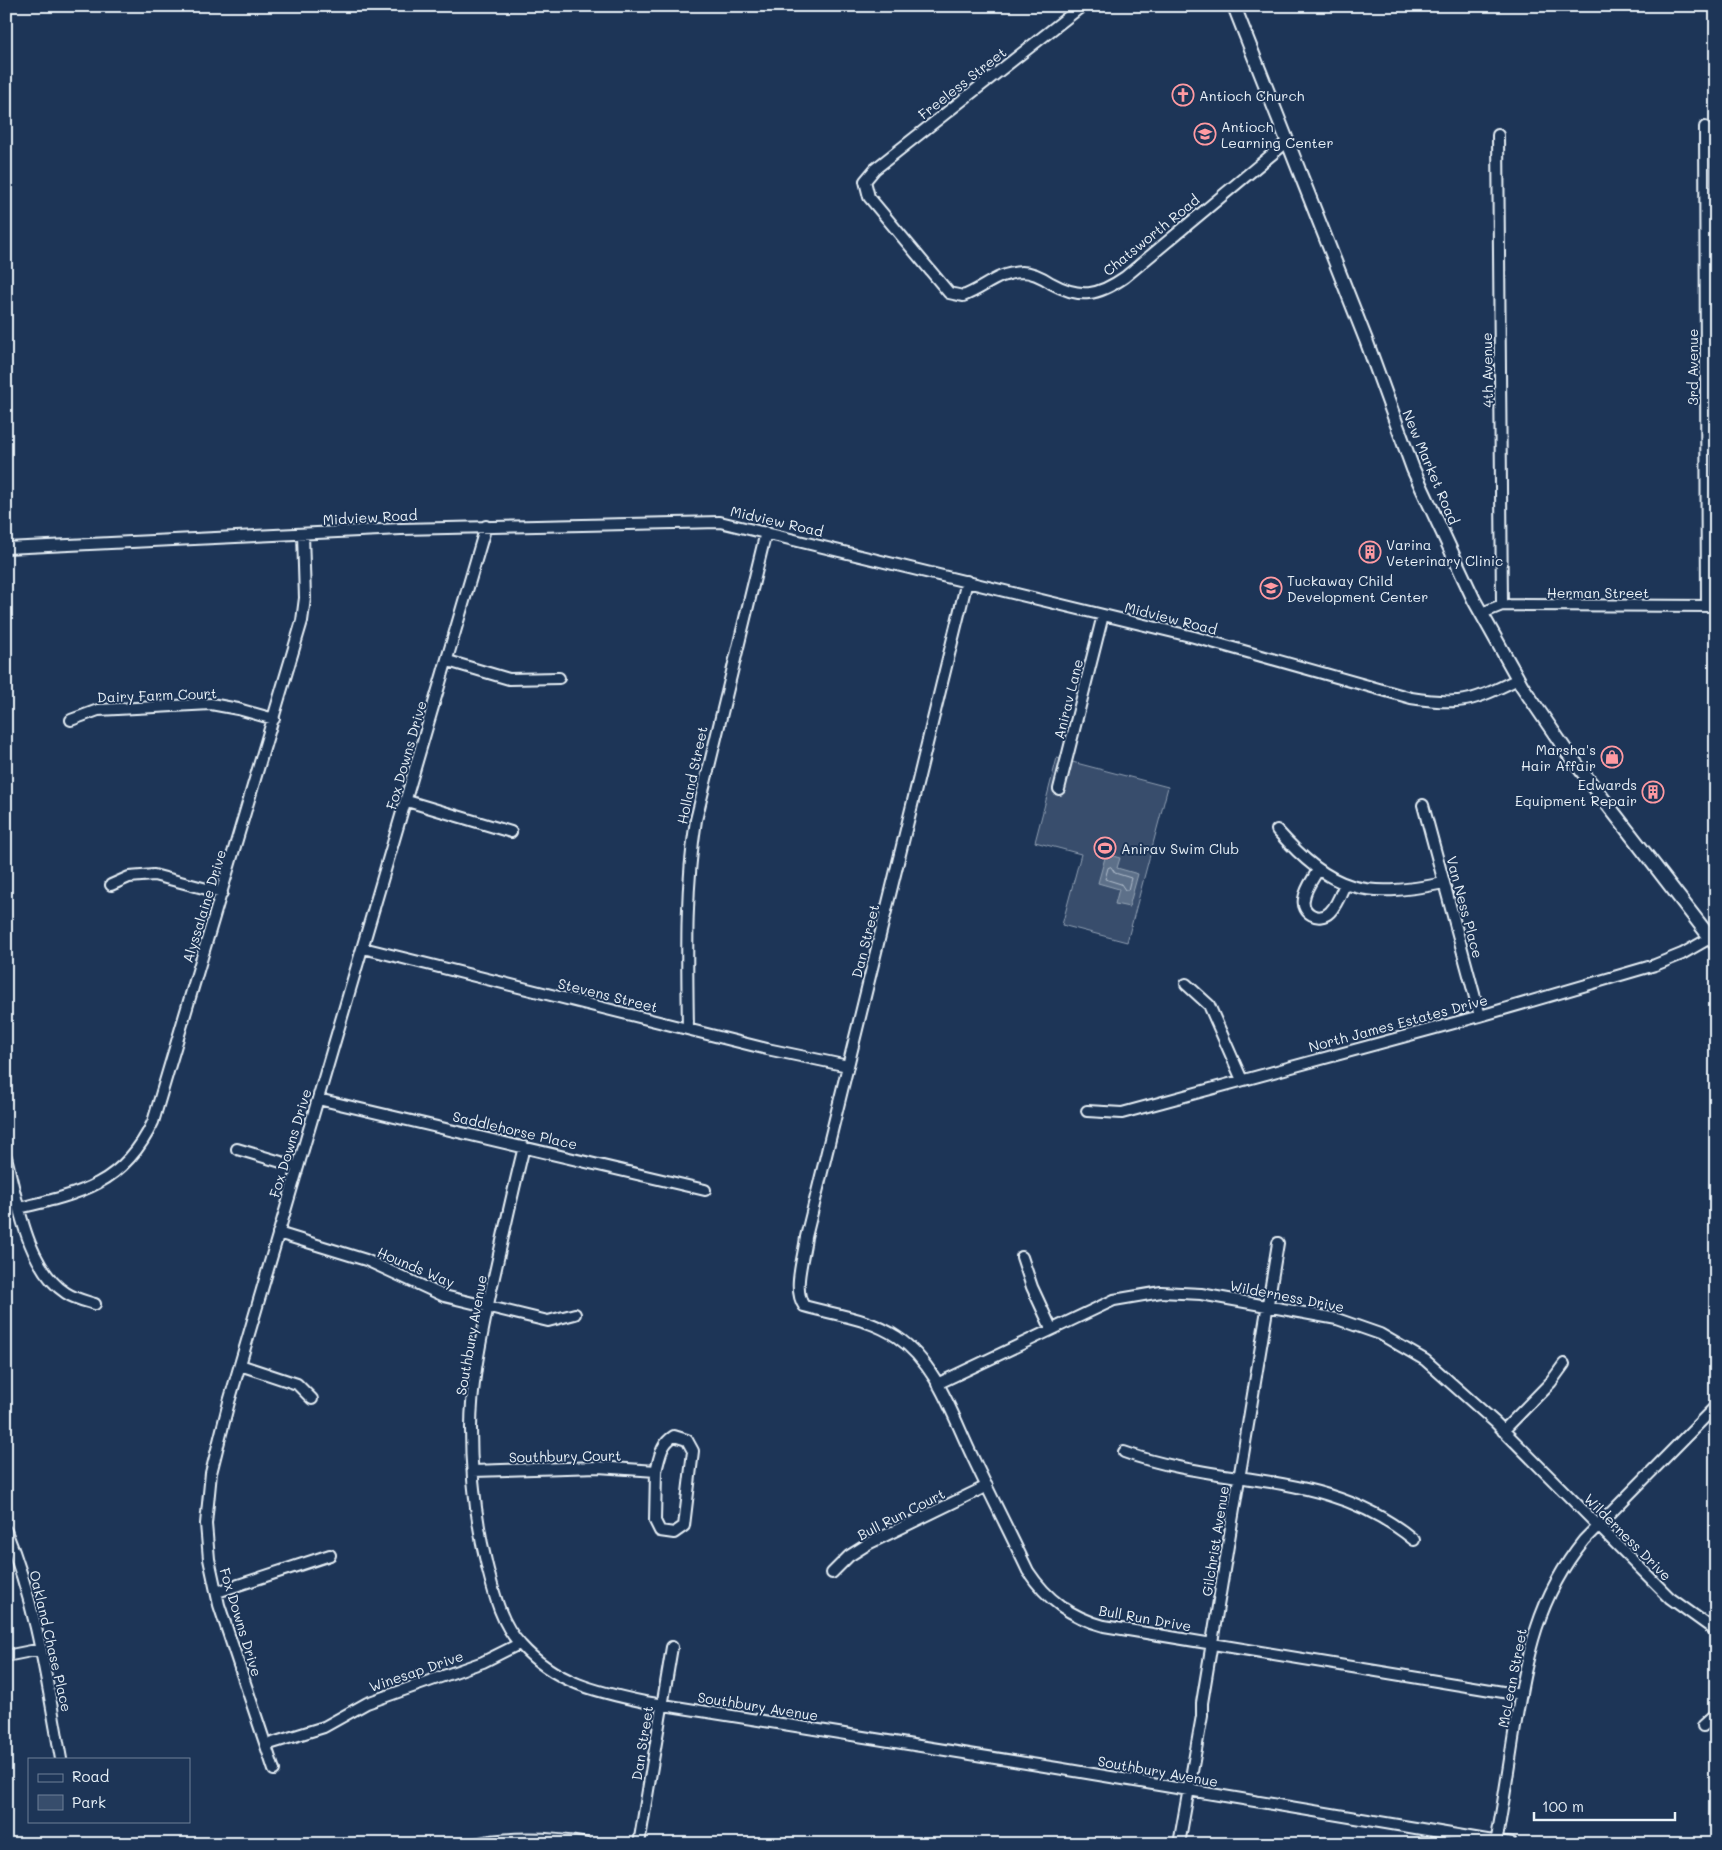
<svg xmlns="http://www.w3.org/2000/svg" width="1722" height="1850" font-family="Mali,sans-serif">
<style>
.green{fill:#374d6c;stroke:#909fb2}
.water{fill:#5d7089;stroke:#95a4b5}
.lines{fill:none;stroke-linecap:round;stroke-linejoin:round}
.shore{stroke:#b0bdcc;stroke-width:1}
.minor-casing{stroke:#e8f1f8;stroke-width:14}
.major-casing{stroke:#e8f1f8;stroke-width:16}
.minor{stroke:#1d3557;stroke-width:10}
.major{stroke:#1d3557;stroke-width:12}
.labels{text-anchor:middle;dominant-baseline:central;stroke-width:4;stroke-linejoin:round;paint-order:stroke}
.street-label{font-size:14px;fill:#e8f1f8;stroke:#1d3557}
.poi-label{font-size:14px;fill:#e8f1f8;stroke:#1d3557;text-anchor:start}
</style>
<rect width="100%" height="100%" fill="#1d3557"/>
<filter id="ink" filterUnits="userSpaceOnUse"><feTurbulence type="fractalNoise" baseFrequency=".02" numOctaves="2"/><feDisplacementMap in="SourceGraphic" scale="10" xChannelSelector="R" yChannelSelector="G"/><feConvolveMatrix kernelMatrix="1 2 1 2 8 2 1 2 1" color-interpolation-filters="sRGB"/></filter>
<g filter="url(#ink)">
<!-- green -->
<path class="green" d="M1057,758L1168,787L1127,942L1062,925L1081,854L1035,842Z"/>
<!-- water -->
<path class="water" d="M1106,854L1120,858L1117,868L1138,874L1129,907L1115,904L1119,889L1098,883Z"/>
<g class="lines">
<!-- shore -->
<path class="shore" d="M1111,867L1115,873L1131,878L1128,890H1125L1121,884L1105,879L1108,868Z"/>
<!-- minor casing -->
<g class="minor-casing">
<path id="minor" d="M1082,6L875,169L865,181L869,197L949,293L963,296C985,288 996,273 1022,272C1033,272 1042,277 1051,283C1080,299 1098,296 1125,277L1288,141
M1705,127L1707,606
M1498,135L1502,605
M6,548L401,529L720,522L1194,637L1411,698C1462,706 1473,701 1518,679
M967,581L806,1237C804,1257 792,1289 804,1306C835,1315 869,1318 897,1337C937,1364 953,1417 973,1458C991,1496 1010,1533 1028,1571C1047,1600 1071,1617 1104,1626L1521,1695
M1482,613L1502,605L1716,606
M448,661L509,679L559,678
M71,720L98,710L211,704L238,709L274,719
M1059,789L1103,615
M407,801L511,832
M1423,805L1480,1016
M1277,830C1332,892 1364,899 1444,883
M1318,870C1313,879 1305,889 1304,899C1301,913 1319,923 1330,912C1337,905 1341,893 1345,884
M111,885L129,877L154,875L222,893
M363,948L767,1049L848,1066
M1186,984L1209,1005L1242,1080
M688,1029C687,959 685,890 696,820L766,532
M318,1099L705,1190
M1087,1111L1122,1113L1480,1016L1655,965L1682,954L1710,938
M524,1147C512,1194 502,1242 491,1290C482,1335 471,1382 471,1428C471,1473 476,1522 487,1566C494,1594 501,1624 521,1645C555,1683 598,1692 645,1702L1057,1768L1511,1844
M237,1149L298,1167
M6,1157C17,1199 27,1268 66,1293C75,1299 85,1301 95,1304
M19,1208C80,1194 124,1184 153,1122L302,621L305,598L303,534
M278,1233L366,1260L444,1296L548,1321L575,1314
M1022,1257L1032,1287L1051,1328
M240,1365L297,1384L312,1399
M937,1384L1114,1300L1161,1292L1201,1294L1337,1319L1380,1334L1425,1360L1495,1422L1670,1598L1716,1631
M1503,1431L1551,1382L1564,1364
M1124,1452C1222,1488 1328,1468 1414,1540
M473,1471L598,1467L656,1471L655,1521L660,1531L674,1533L684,1526L693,1451L687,1440L674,1436C661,1444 660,1456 656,1471
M6,1531C36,1604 47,1682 61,1759
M832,1573L849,1556L868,1544L987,1486
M217,1592L330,1555
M6,1656L41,1649
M1703,1726L1716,1714
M266,1745L324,1727L367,1703L483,1662L519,1644
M274,1770L219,1605L209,1559L206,1524L211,1473L229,1402L486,526
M474,1844C513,1836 548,1837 587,1844
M639,1844L672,1647
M1179,1844L1202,1716V1703L1278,1243
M1496,1844C1503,1805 1509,1766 1515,1727C1527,1656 1537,1598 1584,1540L1716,1406"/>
</g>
<!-- major casing -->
<g class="major-casing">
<path id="major" d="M1234,6L1366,340L1413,469L1474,600L1522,686L1567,752L1716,945"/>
</g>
<!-- minor -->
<use href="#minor" class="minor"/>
<!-- major -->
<use href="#major" class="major"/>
</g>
</g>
<!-- icons -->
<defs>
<g id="church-ring" transform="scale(1.125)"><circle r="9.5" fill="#1d3557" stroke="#ff9aa2" stroke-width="1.5"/><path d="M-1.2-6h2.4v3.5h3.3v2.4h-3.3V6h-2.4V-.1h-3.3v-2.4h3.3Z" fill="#ff9aa2"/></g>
<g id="school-ring" transform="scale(1.125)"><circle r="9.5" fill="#1d3557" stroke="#ff9aa2" stroke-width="1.5"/><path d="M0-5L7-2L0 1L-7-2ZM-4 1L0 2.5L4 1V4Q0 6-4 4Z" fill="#ff9aa2"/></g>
<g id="building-ring" transform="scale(1.125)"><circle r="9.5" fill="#1d3557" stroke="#ff9aa2" stroke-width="1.5"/><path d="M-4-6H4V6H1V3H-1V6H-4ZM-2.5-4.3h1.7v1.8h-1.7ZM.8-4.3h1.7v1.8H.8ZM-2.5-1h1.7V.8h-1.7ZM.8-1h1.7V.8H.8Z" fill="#ff9aa2"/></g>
<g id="shop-ring" transform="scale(1.125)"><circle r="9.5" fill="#1d3557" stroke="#ff9aa2" stroke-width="1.5"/><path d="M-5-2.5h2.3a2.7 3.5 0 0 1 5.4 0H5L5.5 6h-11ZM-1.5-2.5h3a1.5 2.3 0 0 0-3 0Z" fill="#ff9aa2"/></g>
<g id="stadium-ring" transform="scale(1.125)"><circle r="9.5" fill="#1d3557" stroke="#ff9aa2" stroke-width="1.5"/><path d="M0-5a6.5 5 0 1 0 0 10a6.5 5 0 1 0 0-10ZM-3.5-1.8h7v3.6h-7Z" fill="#ff9aa2"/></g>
</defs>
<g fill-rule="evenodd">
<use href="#church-ring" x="1183" y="95"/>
<use href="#school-ring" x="1205" y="134"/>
<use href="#building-ring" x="1370" y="552"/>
<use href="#school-ring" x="1271" y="588"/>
<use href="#shop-ring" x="1612" y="757"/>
<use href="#building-ring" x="1653" y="792"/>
<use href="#stadium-ring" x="1105" y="848"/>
</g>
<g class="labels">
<!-- street labels -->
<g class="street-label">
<text transform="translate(962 83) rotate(-38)">Freeless Street</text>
<text transform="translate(1151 235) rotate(-39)">Chatsworth Road</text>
<text transform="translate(1692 367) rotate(-90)">3rd Avenue</text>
<text transform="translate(1487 370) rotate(-91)">4th Avenue</text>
<text transform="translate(1431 467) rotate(67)">New Market Road</text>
<text transform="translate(370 517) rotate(-3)">Midview Road</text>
<text transform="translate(777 521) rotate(13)">Midview Road</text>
<text x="1598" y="592">Herman Street</text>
<text transform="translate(1171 618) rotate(14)">Midview Road</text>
<text transform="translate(157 695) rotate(-2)">Dairy Farm Court</text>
<text transform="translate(1068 699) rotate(-76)">Anirav Lane</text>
<text transform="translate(406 755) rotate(-74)">Fox Downs Drive</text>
<text transform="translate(692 775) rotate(-78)">Holland Street</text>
<text transform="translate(204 906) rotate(-73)">Alyssalaine Drive</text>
<text transform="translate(1465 907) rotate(75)">Van Ness Place</text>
<text transform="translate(865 941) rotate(-76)">Dan Street</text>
<text transform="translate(608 995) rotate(14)">Stevens Street</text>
<text transform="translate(1398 1023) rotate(-15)">North James Estates Drive</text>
<text transform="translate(515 1130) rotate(13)">Saddlehorse Place</text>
<text transform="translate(290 1143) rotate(-73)">Fox Downs Drive</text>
<text transform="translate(416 1267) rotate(23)">Hounds Way</text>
<text transform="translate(1287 1296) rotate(11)">Wilderness Drive</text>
<text transform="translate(471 1335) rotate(-80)">Southbury Avenue</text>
<text transform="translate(565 1456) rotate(-1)">Southbury Court</text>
<text transform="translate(901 1514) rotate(-27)">Bull Run Court</text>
<text transform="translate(1628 1537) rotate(45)">Wilderness Drive</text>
<text transform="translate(1215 1541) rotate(-81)">Gilchrist Avenue</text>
<text transform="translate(1145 1618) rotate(10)">Bull Run Drive</text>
<text transform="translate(241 1622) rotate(73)">Fox Downs Drive</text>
<text transform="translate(51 1641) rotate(77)">Oakland Chase Place</text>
<text transform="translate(416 1671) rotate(-19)">Winesap Drive</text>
<text transform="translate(1512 1678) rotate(-79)">McLean Street</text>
<text transform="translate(758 1706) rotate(9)">Southbury Avenue</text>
<text transform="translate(642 1743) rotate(-81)">Dan Street</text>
<text transform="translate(1158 1771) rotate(10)">Southbury Avenue</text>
</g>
<!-- poi labels -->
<g class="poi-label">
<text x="1199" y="95">Antioch Church</text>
<text x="1221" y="126">Antioch<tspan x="1221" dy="16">Learning Center</tspan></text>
<text x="1386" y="544">Varina<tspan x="1386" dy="16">Veterinary Clinic</tspan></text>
<text x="1287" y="580">Tuckaway Child<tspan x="1287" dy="16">Development Center</tspan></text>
<text x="1596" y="749" text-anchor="end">Marsha's<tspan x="1596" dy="16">Hair Affair</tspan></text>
<text x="1637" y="784" text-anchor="end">Edwards<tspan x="1637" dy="16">Equipment Repair</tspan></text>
<text x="1121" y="848">Anirav Swim Club</text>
</g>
</g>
<!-- margin -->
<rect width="1722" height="1850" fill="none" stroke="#1d3557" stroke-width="25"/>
<rect x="12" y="12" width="1697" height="1825" fill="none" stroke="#e8f1f8" stroke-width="2" filter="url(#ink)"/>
<!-- legend -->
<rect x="28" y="1758" width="162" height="65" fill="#1d3557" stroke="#6e8097"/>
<rect x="38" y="1774" width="25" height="8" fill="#1d3557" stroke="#6e8097"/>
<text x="72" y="1782" font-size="15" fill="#e8f1f8">Road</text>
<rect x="38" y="1795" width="25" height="15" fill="#374d6c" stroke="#6e8097"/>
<text x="72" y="1808" font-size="15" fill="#e8f1f8">Park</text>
<!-- scale -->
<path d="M1534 1812v8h141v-8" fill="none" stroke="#e8f1f8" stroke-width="2.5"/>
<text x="1542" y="1812" font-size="15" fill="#e8f1f8" stroke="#1d3557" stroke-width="4" paint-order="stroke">100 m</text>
</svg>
